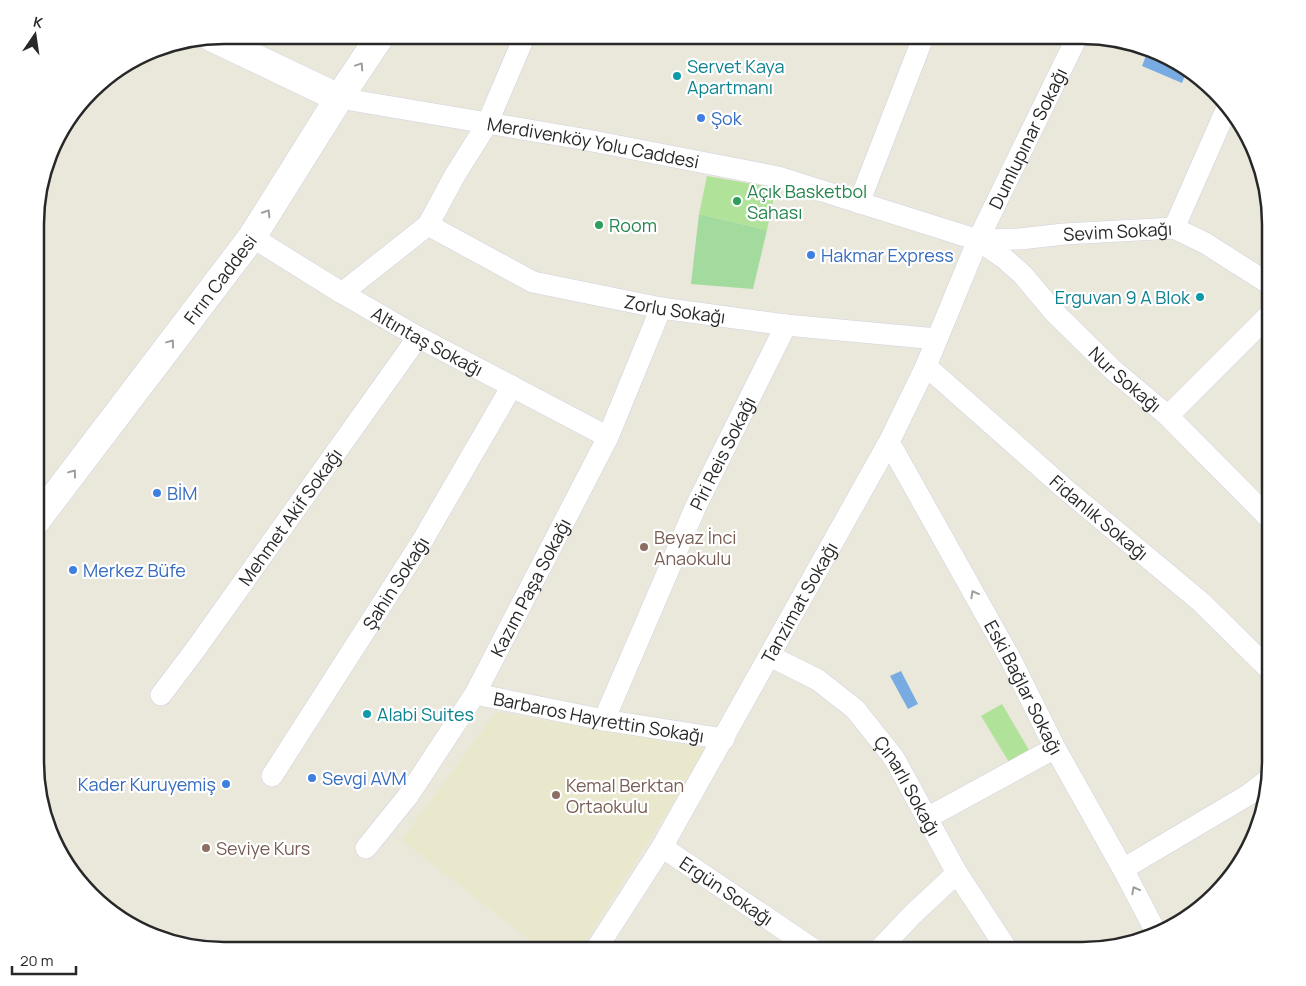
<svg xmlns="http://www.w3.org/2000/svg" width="1306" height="986" font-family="Manrope,sans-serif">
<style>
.education{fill:#eae8cc}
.green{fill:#a2db9d}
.pitch{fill:#b1e299}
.water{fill:#78abe2}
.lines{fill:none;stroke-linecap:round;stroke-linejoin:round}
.minor-casing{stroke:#d2d1e0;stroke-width:22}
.secondary-casing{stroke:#d2d1e0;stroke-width:29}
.minor{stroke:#fff;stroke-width:21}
.secondary{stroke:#fff;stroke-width:28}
.oneway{stroke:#9e9e9e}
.culture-dot{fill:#0f9aa8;stroke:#fff;stroke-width:2}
.shop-dot{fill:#3f7fe0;stroke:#fff;stroke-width:2}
.leisure-dot{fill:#2e9e5b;stroke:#fff;stroke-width:2}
.education-dot{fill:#8d6e63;stroke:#fff;stroke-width:2}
.labels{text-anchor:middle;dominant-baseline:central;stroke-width:4.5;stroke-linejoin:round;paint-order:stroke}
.culture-label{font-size:18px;fill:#0d838f;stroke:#fff;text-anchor:start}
.shop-label{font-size:18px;fill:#366cbe;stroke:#fff;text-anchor:start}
.street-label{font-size:18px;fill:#282828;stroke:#fff}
.leisure-label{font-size:18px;fill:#27864d;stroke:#fff;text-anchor:start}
.education-label{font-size:18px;fill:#785e54;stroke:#fff;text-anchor:start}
.rim{fill:none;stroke:#282828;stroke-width:2.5}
</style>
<rect width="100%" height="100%" fill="#eae7db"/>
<!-- education -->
<path class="education" d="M496,712L707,749L579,951H544L401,840Z"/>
<!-- green -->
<path class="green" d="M699,214L767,230L753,289L691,284Z"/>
<!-- pitch -->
<path class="pitch" d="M707,176L776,188L767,230L699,214Z
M1002,704L1029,750L1009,762L981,716Z"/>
<!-- water -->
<path class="water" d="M1149,48L1154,49L1187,70L1182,83L1142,66Z
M901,671L918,704L908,709L890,676Z"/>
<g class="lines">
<!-- minor casing -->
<g class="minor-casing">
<g id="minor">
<path id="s1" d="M339,98L582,139L778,177L978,240L1005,259L1023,275L1054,312L1112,369L1168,416L1271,520"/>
<path d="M859,203L924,35"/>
<path id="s2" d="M428,225L533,282L661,308L786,325L937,339"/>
<path d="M1174,228L1227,108"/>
<path id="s3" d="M252,237L342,293L418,337L608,437"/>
<path id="s4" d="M978,240L1020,239L1064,234L1174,228L1205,243L1271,285"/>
<path d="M342,293L428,225L455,175L487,124L525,35"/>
<path id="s5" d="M926,366L1064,488L1201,602L1271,671"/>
<path d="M1168,416L1271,313"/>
<path id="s6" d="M889,442L1010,658L1055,748L1123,869L1157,934"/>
<path id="s7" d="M770,656L818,680L855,709L894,758L957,873L1008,951"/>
<path id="s8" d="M475,694L604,720L724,739"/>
<path id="s9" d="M161,695L195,650L418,337"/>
<path id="s10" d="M604,720L696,506L786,325"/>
<path id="s11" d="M272,776L421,543L512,386"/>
<path d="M927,818L1055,748"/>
<path id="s12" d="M662,847L816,951"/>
<path id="s13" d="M366,848L408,796L475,694L608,437L661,308"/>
<path d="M1123,869L1248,795L1270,778"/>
<path id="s14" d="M595,951L662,847L889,442L926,366L978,240L1078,35"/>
<path d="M878,951L912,915L957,873"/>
</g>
</g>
<!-- secondary casing -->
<g class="secondary-casing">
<g id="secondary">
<path d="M211,37L339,98"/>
<path id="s15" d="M36,521L252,237L339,98L381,35"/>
</g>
</g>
<!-- minor -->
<use href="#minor" class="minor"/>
<!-- secondary -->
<use href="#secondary" class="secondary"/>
</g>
<!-- one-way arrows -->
<defs><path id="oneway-chevron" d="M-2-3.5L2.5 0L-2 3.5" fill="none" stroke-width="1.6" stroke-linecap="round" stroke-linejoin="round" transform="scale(1.25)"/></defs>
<g class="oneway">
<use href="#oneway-chevron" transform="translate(360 66) rotate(-56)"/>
<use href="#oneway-chevron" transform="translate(267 213) rotate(-58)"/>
<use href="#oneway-chevron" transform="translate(171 343) rotate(-53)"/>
<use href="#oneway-chevron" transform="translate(73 473) rotate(-53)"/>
<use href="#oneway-chevron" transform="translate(974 594) rotate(-119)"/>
<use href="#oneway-chevron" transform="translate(1135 890) rotate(-118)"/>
</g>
<!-- markers -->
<g class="culture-dot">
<circle cx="677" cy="76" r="5"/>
<circle cx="1200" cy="297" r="5"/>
<circle cx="367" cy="714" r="5"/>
</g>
<g class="shop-dot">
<circle cx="701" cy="118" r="5"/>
<circle cx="811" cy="255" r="5"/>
<circle cx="157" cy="493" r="5"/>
<circle cx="73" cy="570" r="5"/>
<circle cx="312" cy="778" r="5"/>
<circle cx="226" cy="784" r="5"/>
</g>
<g class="leisure-dot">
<circle cx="737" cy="201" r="5"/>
<circle cx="599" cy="225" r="5"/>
</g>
<g class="education-dot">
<circle cx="644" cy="547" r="5"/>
<circle cx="556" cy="795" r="5"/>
<circle cx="206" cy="848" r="5"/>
</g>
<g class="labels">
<!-- culture labels -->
<g class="culture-label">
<text x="687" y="66">Servet Kaya<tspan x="687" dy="21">Apartmanı</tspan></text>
<text x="1190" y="297" text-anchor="end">Erguvan 9 A Blok</text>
<text x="377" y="714">Alabi Suites</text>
</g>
<!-- shop labels -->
<g class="shop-label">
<text x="711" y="118">Şok</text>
<text x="821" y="255">Hakmar Express</text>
<text x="167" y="493">BİM</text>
<text x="83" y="570">Merkez Büfe</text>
<text x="322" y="778">Sevgi AVM</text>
<text x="216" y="784" text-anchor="end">Kader Kuruyemiş</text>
</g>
<!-- street labels -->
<g class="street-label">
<text stroke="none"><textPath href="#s14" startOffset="922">Dumlupınar Sokağı</textPath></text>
<text stroke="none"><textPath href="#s1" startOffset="258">Merdivenköy Yolu Caddesi</textPath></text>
<text stroke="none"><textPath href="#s4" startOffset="140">Sevim Sokağı</textPath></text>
<text stroke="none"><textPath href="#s15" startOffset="304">Fırın Caddesi</textPath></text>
<text stroke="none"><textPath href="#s2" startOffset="264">Zorlu Sokağı</textPath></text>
<text stroke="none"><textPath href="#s3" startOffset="204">Altıntaş Sokağı</textPath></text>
<text stroke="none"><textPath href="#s1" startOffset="859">Nur Sokağı</textPath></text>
<text stroke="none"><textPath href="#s10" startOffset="292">Piri Reis Sokağı</textPath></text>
<text stroke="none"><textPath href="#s9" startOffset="220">Mehmet Akif Sokağı</textPath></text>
<text stroke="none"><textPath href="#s5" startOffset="230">Fidanlık Sokağı</textPath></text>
<text stroke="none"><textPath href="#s11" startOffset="229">Şahin Sokağı</textPath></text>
<text stroke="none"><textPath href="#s13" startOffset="309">Kazım Paşa Sokağı</textPath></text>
<text stroke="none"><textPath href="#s14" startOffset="404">Tanzimat Sokağı</textPath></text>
<text stroke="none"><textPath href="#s6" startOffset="280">Eski Bağlar Sokağı</textPath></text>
<text stroke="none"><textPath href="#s8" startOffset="126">Barbaros Hayrettin Sokağı</textPath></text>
<text stroke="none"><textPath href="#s7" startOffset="194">Çınarlı Sokağı</textPath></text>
<text stroke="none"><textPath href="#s12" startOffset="78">Ergün Sokağı</textPath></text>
</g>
<!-- leisure labels -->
<g class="leisure-label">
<text x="747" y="191">Açık Basketbol<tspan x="747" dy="21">Sahası</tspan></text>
<text x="609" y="225">Room</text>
</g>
<!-- education labels -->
<g class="education-label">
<text x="654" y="537">Beyaz İnci<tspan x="654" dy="21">Anaokulu</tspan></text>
<text x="566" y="785">Kemal Berktan<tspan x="566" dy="21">Ortaokulu</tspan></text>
<text x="216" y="848">Seviye Kurs</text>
</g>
</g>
<!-- crop -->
<path d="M0 0H1306V986H0ZM224 44H1082A180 180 0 0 1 1262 224V762A180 180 0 0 1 1082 942H224A180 180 0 0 1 44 762V224A180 180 0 0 1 224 44Z" fill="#fff" fill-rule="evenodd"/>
<path class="rim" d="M224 44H1082A180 180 0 0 1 1262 224V762A180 180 0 0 1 1082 942H224A180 180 0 0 1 44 762V224A180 180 0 0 1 224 44Z"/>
<!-- north arrow -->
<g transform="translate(35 35) rotate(13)" stroke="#ffffff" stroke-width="4" paint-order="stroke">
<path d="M0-4L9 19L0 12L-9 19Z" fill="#282828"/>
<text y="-8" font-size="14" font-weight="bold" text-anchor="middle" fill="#282828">K</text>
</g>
<!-- scale -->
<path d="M12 966v8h64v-8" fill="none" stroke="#282828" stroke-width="2.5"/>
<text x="20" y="966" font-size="15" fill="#282828" stroke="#ffffff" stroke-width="4" paint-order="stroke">20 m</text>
</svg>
